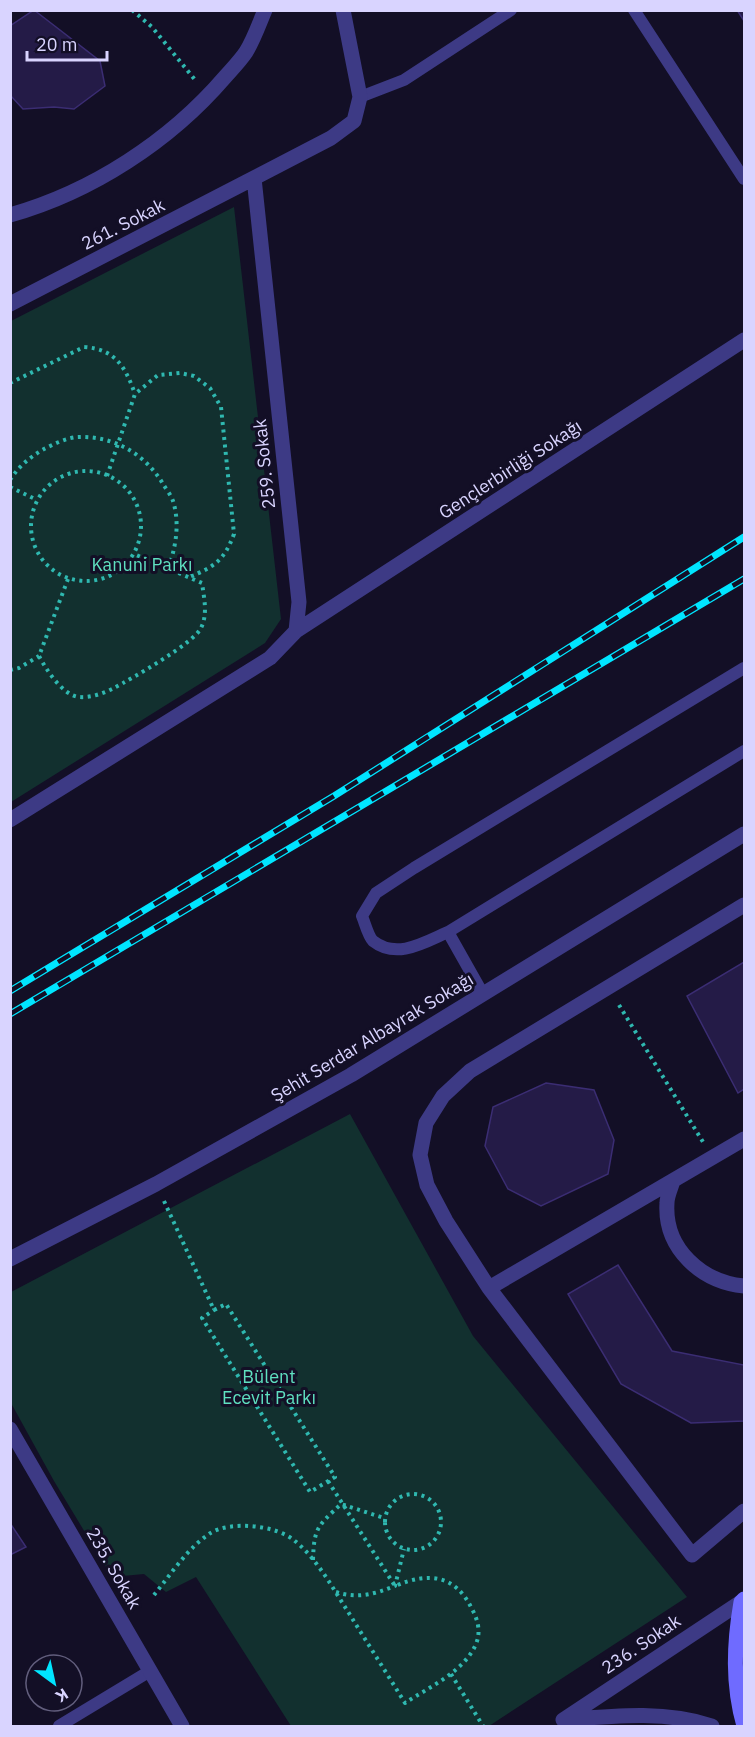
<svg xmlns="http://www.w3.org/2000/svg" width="755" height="1737" font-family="'IBM Plex Sans',sans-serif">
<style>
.green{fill:#12302f}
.building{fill:#241b47;stroke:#3b2d73;stroke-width:1.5}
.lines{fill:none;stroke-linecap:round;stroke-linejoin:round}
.path{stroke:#2fb8b0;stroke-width:4;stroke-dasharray:3 4.5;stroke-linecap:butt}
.lane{stroke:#3d3a85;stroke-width:12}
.street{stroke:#3d3a85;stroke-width:15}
.secondary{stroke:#6f6bff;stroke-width:15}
.rail-casing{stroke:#00e5ff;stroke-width:7}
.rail{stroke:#130f26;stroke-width:4.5;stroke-dasharray:14;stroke-linecap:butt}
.labels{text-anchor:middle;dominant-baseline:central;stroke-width:6;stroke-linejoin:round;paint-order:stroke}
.street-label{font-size:18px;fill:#d9d4ff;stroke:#130f26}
.park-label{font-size:18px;fill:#5fe0c0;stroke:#130f26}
</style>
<rect width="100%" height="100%" fill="#130f26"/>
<!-- green -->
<path class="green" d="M234,207L281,619L265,643L11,802V321Z
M350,1114L473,1336L687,1597L489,1726H291L196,1577L166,1592L144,1574L112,1577L54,1481L11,1403V1292Z"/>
<!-- building -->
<path class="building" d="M34,10L100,61L105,86L74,109L54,107L23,109L10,95V26Z
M737,10H744V21Z
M744,962V1089L738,1093L687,996Z
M546,1083L594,1090L614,1140L608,1174L541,1206L508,1189L485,1146L493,1107Z
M618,1265L672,1351L744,1365V1421L691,1423L621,1384L568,1294Z
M10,1523L26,1547L10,1555Z"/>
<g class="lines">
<!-- path -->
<path class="path" d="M132,10L152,27L196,81
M10,383L84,347C115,349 125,366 135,394
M31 526a55 55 0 1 1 110 0a55 55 0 1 1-110 0Z
M107,476L135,394L158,375L180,373L194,376L210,388L221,407L234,534C224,561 214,567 189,577
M10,480C19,466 30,457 44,449C54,444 68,437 79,437C115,436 146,455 163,484C166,489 171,495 173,501C180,523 176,547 168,569
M10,487L37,500
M68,579L39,656C46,669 62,695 79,697C91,698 104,693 114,688C131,679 194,643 201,628C208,614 204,598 202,583L134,554
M10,670L19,668L39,656
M619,1005L703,1142
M164,1201L214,1310L226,1304L335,1477L310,1492L202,1318L214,1310
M385 1522a28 28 0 1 1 56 0a28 28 0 1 1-56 0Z
M313,1560C314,1527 318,1526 341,1504L384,1518
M336,1592C357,1599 375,1594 395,1586L404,1549
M154,1595C171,1574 187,1549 209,1534C229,1520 277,1525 295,1541C317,1559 332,1587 347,1610C366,1641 386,1672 405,1703C429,1687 464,1672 476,1644C481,1632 478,1620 472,1609C455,1574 428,1572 395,1586L328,1481
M451,1674L483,1726"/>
<!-- lane -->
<path class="lane" d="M634,10L744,179
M360,97L404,80L511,10
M744,668L414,868L376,893L362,916C365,923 368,936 373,941C397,960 425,942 448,932L744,751
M448,932L483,994
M59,1726L150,1671"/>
<!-- street -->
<path class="street" d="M10,215C92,192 170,141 225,77C232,69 240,61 246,52C254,39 259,24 265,10
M10,304L254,178
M296,631L744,340
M10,820L270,658L296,631L299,602L254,178L331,138L354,121L360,97L343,10
M744,905L470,1071L443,1096L426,1123L420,1155L427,1185L446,1221L489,1288L692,1555L744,1511
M673,1181C671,1188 667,1196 667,1203C664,1249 702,1282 744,1286
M10,1259L156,1184L351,1075L744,834
M489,1288L744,1139
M10,1429L182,1726
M712,1726C664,1710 612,1716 563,1720L741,1602"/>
<!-- secondary -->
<path class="secondary" d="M744,1599L741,1602C734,1643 732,1684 744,1726"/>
<!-- rail casing -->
<g class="rail-casing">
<path id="rail" d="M10,991L334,796L744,537
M10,1014L744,579"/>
</g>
<!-- rail -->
<use href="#rail" class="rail"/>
</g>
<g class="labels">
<!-- street labels -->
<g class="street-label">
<text transform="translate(123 224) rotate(-27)">261. Sokak</text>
<text transform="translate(264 464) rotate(-96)">259. Sokak</text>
<text transform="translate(510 469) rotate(-33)">Gençlerbirliği Sokağı</text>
<text transform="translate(372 1037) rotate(-31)">Şehit Serdar Albayrak Sokağı</text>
<text transform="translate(114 1568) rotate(60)">235. Sokak</text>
<text transform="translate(641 1644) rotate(-34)">236. Sokak</text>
</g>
<!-- park labels -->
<g class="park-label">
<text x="142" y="564">Kanuni Parkı</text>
<text x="269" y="1376">Bülent<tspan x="269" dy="21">Ecevit Parkı</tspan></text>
</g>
</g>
<!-- border -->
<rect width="755" height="1737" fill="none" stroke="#d9d4ff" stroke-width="24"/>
<!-- north arrow -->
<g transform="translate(54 1683) rotate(147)"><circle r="28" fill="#130f26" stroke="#625e7d" stroke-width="1.5"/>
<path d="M0-4.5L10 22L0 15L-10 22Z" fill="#00e5ff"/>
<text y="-9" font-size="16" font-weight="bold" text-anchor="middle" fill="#d9d4ff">K</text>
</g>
<!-- scale -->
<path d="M27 51v9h80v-9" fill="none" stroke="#d9d4ff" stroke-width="3"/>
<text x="36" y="51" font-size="18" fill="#d9d4ff" stroke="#130f26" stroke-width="4.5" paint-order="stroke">20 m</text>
</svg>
